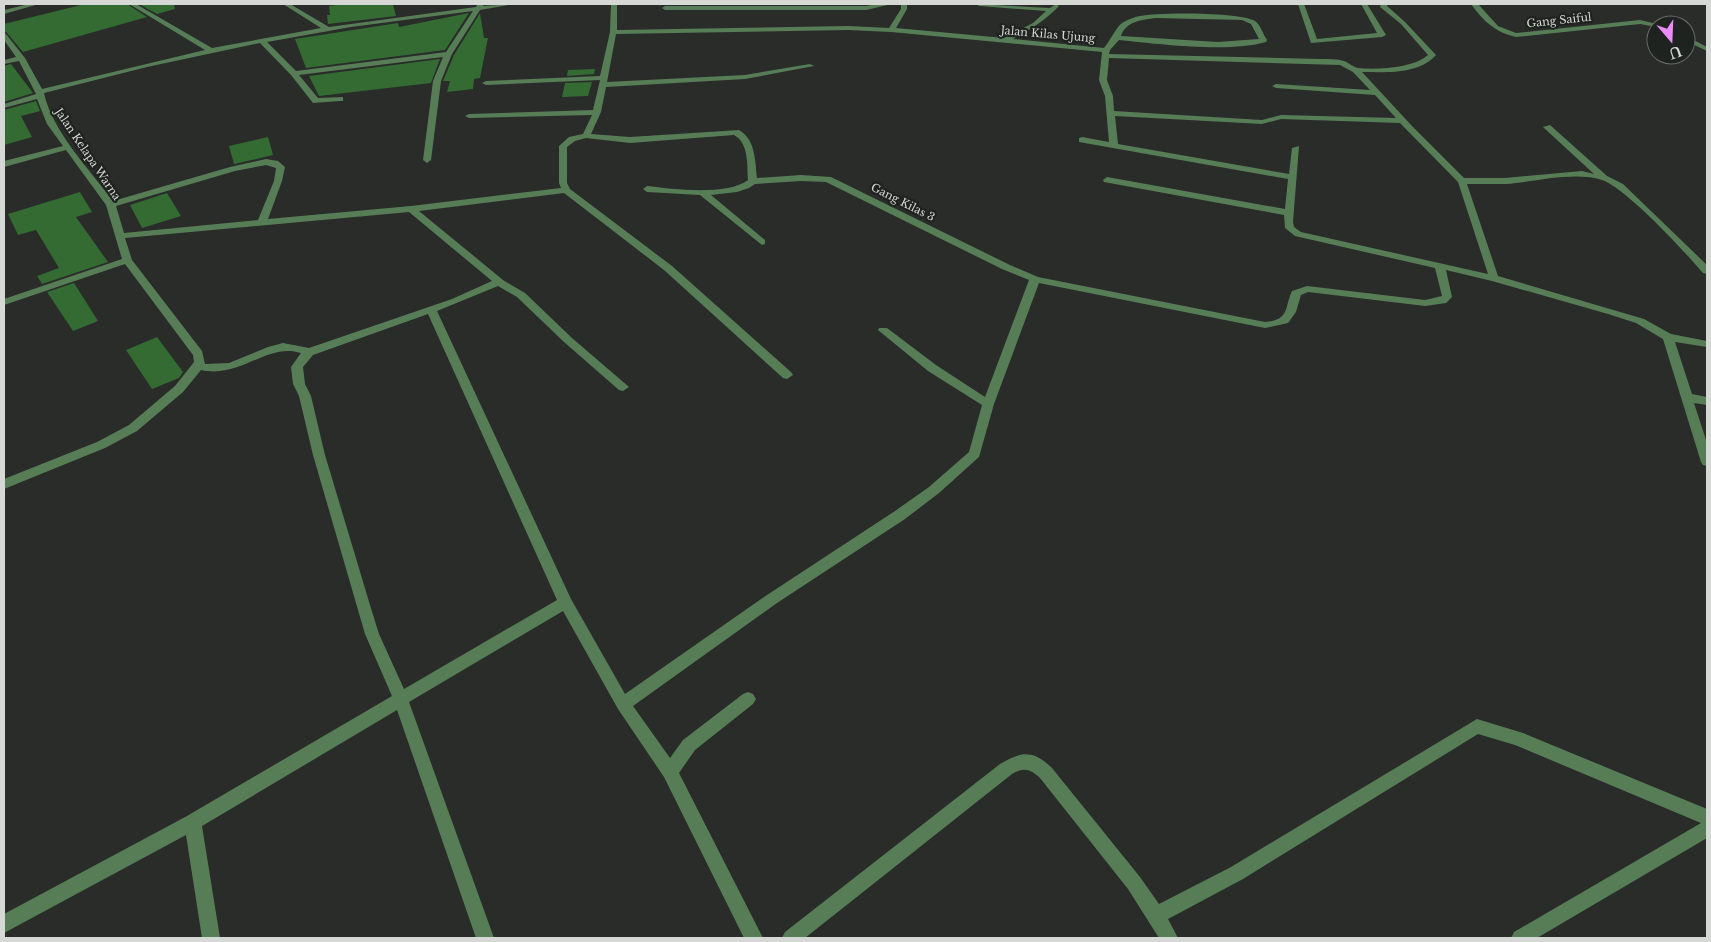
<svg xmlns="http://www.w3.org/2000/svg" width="1711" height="942" font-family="'Libre Baskerville',serif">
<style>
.building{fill:#336b33}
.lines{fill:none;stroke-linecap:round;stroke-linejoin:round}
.minor{fill:#577d56;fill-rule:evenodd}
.labels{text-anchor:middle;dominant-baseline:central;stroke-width:4.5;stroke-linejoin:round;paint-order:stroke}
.far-street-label{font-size:11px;fill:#d5d8d5;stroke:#1f231f}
</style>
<rect width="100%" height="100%" fill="#292c29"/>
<!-- building -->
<path class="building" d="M85,4H127L147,17L23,52L7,33L4,31V24Z
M139,4H174L175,9L157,14Z
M344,4H393L396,16L328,24L327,15H330L329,6Z
M469,13L445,50L306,68L295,39L398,23L399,27Z
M480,13L484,38H488L480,78L474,79L473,89L447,92L450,81H443L454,55Z
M440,59L431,83L319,96L309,76Z
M11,64L33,93L4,102V66Z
M595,69L594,74L567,76L568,70Z
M592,82L588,96L562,97L565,83Z
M36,101L40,111L21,116L32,137L4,145V110Z
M268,137L273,155L234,164L229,146Z
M80,192L92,212L76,217L108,262L42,284L37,276L59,268L36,230L18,235L8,214Z
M167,193L181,216L142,228L130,205Z
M74,283L98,321L73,331L47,292Z
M157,337L183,372L179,378L152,389L126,350Z"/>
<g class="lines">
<!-- minor -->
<path class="minor" d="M29,4H39L4,14V10Z
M129,4H136L212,48L321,28L283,4H290L329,27L476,7L478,4H484L483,6L515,4L480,10L452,54L441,81L431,160L427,163L423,160L433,81L443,57L299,75L318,98L343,97V101H340L313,103L291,75L260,43L147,67L44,93C52,131 90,170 113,201L230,167L266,159L278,161L285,167L282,181L268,219L411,206L561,188L559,183V146L569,137L583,134L592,115L469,118L465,116L469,114L593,110L600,80L486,85L482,83L486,81L600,76L610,32L611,4H617V30L848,26L889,28L901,9V4H907V9L896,28L1004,38L1033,23L1046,11L979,6L976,4L1050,8L1056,4L1059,6C1047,19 1030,30 1013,39L1104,48C1110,41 1117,26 1122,23C1127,20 1134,17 1140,16C1159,12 1240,12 1255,21C1260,24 1263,34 1267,40L1266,42C1229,53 1158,44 1119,40L1110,50L1109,54L1320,59C1328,59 1337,59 1344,61C1349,63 1353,67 1358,68C1377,70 1414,68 1428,55L1401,24L1380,7L1381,4H1387V6L1405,22L1436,55C1418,75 1386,72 1362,72L1412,126L1464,178H1505L1582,171L1594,174L1543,127L1550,125L1607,176L1623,184L1707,265V274L1703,273C1685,252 1626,188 1602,180C1574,171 1534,182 1506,184C1493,184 1480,184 1467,184L1498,276L1644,319L1671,334L1707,341V347L1675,342L1692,394L1707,397V405L1694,403L1707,443V466L1703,465L1701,462L1663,339L1636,323L1608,314L1492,281L1446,270L1452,297L1446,303L1425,306L1308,292L1301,295L1296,312L1288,323L1265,328L1039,283L994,404L979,457L939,493L905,519L777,603L633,706L670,758L683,740L743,694L748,692L753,694L756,699L753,704L695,750L679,773L763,938H744L664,777L618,709L563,611L409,702L494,938H476L397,710L202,826L220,938H202L186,835L4,933V914L187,816L392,696L365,634L313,455L299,396L293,384L291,367L301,353C267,342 241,379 201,370L183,392L137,431L105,448L4,489V479L97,442L129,425L175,386L194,362L193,355L125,264L4,305V299L122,259L106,205L66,150L4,167V161L63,146L47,124L37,99L4,108V104L36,94L19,61L4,64V60L16,57L4,40V33L6,34L25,58L42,89L205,50ZM473,11L446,52L296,71L267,42L351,27ZM1156,18L1242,20L1251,24L1259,39L1218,42L1121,36C1126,21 1142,20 1156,18ZM848,30L891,32L1102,52L1099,80L1105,96L1109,142L1082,137L1079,138V142L1288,179L1285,209L1107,177L1103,180L1104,182L1284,215L1285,228L1295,236L1435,268L1442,296L1425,300L1307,286L1292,291C1284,308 1290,320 1265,322L1038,277L1010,265L831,177L801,175L757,178C755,161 756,140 739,130L630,137L591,134L601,112L606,87L745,79L814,66L810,64L745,75L607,82L616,34ZM1109,58L1340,65L1353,72L1370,90L1276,84L1272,86L1276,88L1375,95L1396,118L1281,115L1262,120L1114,111L1113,96L1107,80ZM1115,116L1262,124L1281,119L1400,123L1458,182L1488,274L1301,232L1294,227L1293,222L1299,146L1292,148L1289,174L1118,144ZM734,135C749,143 747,165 748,180C727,196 673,189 647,186L643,189L647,192L700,195L762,245L765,244V240L711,195L737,192L749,188L755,184L801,181L826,182L1002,269L1029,280L985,397L936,365L887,328H879L878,330L928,371L982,405L969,452L929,487L895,511L767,595L625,694L571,599L437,311L498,286L517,297L564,342L619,390L623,391L629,387L572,338L525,293L503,280L419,211L564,193L664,270L783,378L787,379L793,375L791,372L672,266L570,189L567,183V147L575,141L586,138L630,143ZM266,165L276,168L274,181L258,220L124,233L116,206L235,171ZM409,212L492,281L452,299L309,348L283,343L268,347L229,363L205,364L202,351L132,260L125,238ZM428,314L557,600L404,689L379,634L370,605L325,455L311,396L305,384L303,367L313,355Z
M879,4H892L866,10H665L662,8L665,6H866Z
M1298,4H1304L1317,39L1377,33L1361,4H1367L1386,35L1382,37L1311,43Z
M1471,4H1478L1498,26L1516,33L1640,20L1661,25H1656V27L1640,24L1516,37C1496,33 1482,20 1471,4Z
M1686,36L1707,47V51L1686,41Z
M1477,719L1523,733L1707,809V838L1537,938H1511L1514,932L1701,823L1515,745L1478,734L1243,879L1168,919L1178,938H1159L1128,889L1040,778C1030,769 1024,767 1012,774L805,938H782L785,932L1000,764C1022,751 1033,750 1052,768L1140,877L1159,904L1231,867Z"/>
</g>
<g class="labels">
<!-- far-street labels -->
<g class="far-street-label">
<text transform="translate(1559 20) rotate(-6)">Gang Saiful</text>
<text transform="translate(1048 34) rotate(5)">Jalan Kilas Ujung</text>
<text transform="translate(88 154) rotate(56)">Jalan Kelapa Warna</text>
<text transform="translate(903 202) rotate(27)">Gang Kilas 3</text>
</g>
</g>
<!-- border -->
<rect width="1711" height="942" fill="none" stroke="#d5d8d5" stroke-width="10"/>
<!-- north arrow -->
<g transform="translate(1671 40) rotate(161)"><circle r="24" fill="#1f231f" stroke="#686b68"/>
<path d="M0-4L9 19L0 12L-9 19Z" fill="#ec8cfa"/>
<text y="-8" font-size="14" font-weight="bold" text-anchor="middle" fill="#d5d8d5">U</text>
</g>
</svg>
